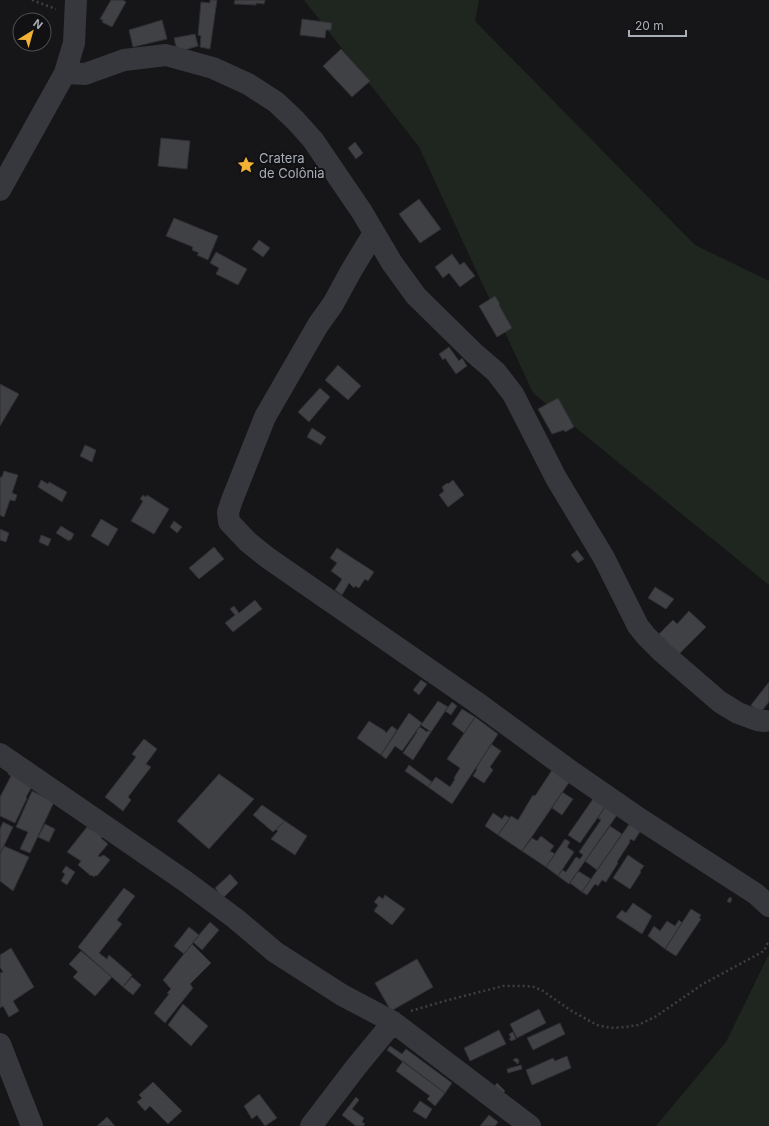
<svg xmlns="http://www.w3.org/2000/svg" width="769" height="1126" font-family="Inter,sans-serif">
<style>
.green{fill:#1e261f}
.building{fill:#404145;stroke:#303034}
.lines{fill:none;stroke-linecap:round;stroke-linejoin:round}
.path{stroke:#3d3f44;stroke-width:2.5;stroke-dasharray:2 3;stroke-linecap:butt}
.minor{stroke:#37383d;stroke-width:22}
.labels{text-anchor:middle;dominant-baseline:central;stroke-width:4;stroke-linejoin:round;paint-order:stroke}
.poi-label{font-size:13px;fill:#a8adb8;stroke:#111113;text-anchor:start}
</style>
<rect width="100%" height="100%" fill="#161618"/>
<!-- green -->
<path class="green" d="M304,0H479L475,21L695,245L769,281V585L533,393L419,147Z
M769,954V1126H656L726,1042Z"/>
<!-- building -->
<path class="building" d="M111,0H123L126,2L112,27L102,22L103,20L100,19Z
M210,0H217L210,49L200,47L201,36L198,35L201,2L210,3Z
M235,0H265L264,4L256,3V5L234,4Z
M302,19L332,23L331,30H326L325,38L300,35Z
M162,20L167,39L133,47L129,30Z
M195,34L198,46L181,51L177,50L174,38Z
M341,49L370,81L352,97L323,66Z
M161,138L190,141L187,169L158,166Z
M355,142L363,153L356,159L348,148Z
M419,199L441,229L420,243L399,214Z
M174,218L218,236L208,260L197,255L199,253L192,250L193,247L166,236Z
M259,240L270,248L263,257L252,249Z
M216,252L247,269L238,285L216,274L219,268L210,263Z
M452,254L460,265L464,262L475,276L460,287L449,273L443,278L435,267Z
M495,296L500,304L499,305L512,328L497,337L479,306Z
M449,347L459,361L462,358L467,366L456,374L445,358L443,360L439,354Z
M338,365L361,386L348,400L325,380Z
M0,384L19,394L0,426Z
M320,388L330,397L309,422L298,412Z
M558,398L574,427L565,432L564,430L552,434L538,409Z
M312,428L326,437L321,445L307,437Z
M85,445L96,450L92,462L80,456Z
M4,471L18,475L12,493L17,495L15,501L10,500L4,517L0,515V477H2Z
M41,480L48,484L49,482L67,492L62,502L38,487Z
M453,480L464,495L448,507L439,495L444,491L442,487L447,483L448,484Z
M143,495L146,497L147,495L169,509L154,534L131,521L143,501L140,499Z
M101,519L118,529L108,546L91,536Z
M174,521L182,527L177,533L170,527Z
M61,526L74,534L71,540L70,539L69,541L56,533Z
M0,529L9,533L6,542L0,540Z
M41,535L51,539L48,546L39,542Z
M214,547L224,559L199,579L189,568Z
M337,548L374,572L368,581L365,579L359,588L355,586L354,588L349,583L342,595L335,590L342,579L331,571L337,563L330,558Z
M577,550L584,559L578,563L571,555Z
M655,587L674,599L666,609L648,598Z
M255,600L262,609L233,632L225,623L235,615L230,609L234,606L239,613Z
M689,611L706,627L679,654L659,634L673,620L677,624Z
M421,680L427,684L419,695L413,690Z
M769,682V702L760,713L751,705Z
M438,701L448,707L431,732L421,725Z
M452,702L457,706L451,715L445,711Z
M462,709L475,717L464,733L452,724Z
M409,713L422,723L402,751L395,746L386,759L381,755Z
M475,717L498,734L452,804L428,787L436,777L450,787L455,779L454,778L460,768L447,759Z
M369,721L385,731L386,733L392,726L397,730L381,755L357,738Z
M420,727L427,732L429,730L431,732L413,760L403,753L417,732L416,731L418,728Z
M144,739L157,749L146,764L151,767L128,797L131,800L123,811L105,797L136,757L132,754Z
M491,744L501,751L490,767L493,770L484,783L473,776L477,769L476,768Z
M409,765L432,782L428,787L405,771Z
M10,770L33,785L26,797L27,798L15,823L0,816V797L11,776L8,774Z
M552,770L570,781L522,851L498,835L511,816L518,820L533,795L535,796Z
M219,774L254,799L209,849L177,821Z
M32,791L54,802L30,853L20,849L28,832L16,827Z
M562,792L573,799L562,815L552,808Z
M593,799L605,807L580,843L568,835Z
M262,805L285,821L273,832L253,815Z
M605,807L617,815L569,884L558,876L562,870L566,872L576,857L580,859L583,855L579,852L601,820L598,818Z
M493,813L502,819L505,815L510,818L498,835L485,826Z
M285,821L307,836L295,855L271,839L278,831L276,830Z
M3,822L13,827L0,854V829Z
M630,823L641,830L634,841L631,839L629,842H630L617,862L618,863L606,882L602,880L598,886L595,884L587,895L582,892Z
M45,824L55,829L49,842L38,837Z
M610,826L622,834L597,870L585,861Z
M87,827L103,836L101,838L108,844L98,856L99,857L104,855L110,860L97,876L96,875L94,877L92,875L91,876L78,865L81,861L67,852Z
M541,836L554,846L550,851L555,854L546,867L522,851L532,838L537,841Z
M565,839L570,842L567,847L574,852L558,876L546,867Z
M4,846L29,857L13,891L0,881V854Z
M628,855L644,866L640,871L641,872L630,889L613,878Z
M66,866L75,872L67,885L61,881L65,874L62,872Z
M578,871L591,879L582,892L570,883Z
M230,874L238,883L223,898L215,888Z
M124,888L135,896L117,920L122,924L99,953L107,959L109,955L132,975L123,987L78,947Z
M385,895L405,909L392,925L374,911L378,905L374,902L379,896L383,899Z
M730,897L732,899L730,903L727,901Z
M633,903L652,916L642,934L616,917L622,910L626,913Z
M691,909L701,915L699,918L701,919L676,956L665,949Z
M679,920L682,923L665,949L648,936L654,926L660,931L667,921L675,926Z
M210,922L219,930L202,950L193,942Z
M189,927L199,935L184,954L174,946Z
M192,944L211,963L190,984L193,988L165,1023L154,1013L169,994L167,993L171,989L163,980Z
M11,948L34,987L13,1001L19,1011L9,1017L3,1006L0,1008V973L3,972L0,967V955Z
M81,951L112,977L95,996L73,977L78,972L69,964Z
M417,959L433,987L391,1011L375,983Z
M132,977L141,985L133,995L123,987Z
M183,1004L208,1026L191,1046L168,1025Z
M539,1009L546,1023L517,1038L510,1024Z
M560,1023L565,1034L533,1050L527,1038Z
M499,1030L506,1044L470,1061L464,1048Z
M513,1032L516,1039L511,1041L509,1039L511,1038L509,1034Z
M390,1046L402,1054L406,1049L452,1083L445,1093L387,1050Z
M567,1056L571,1068L532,1085L526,1070L553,1058L555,1061Z
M516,1058L519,1060L518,1064L513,1060Z
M403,1061L445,1093L435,1106L427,1099L430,1096L396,1071Z
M521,1065L522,1069L508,1073L507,1069Z
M153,1082L182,1111L168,1124L150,1106L145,1111L137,1102L142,1098L139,1095Z
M497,1083L505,1091L499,1098L491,1090Z
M259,1094L277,1118L265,1126L257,1115L252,1119L244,1106Z
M356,1097L359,1100L352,1109L364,1118L362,1122L365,1124L363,1126H356L342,1115Z
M420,1101L432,1109L426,1119L413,1111Z
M489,1115L498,1122L495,1126H480Z
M107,1117L115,1126H97Z"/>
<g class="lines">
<!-- path -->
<path class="path" d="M32,0L56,9
M411,1011L441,1002L503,986H524L534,987L543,991L570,1010L597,1025L611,1028L626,1027L638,1025L655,1017L703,984L764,951L769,940"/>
<!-- minor -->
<path class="minor" d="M65,73L85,74L124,60L166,55L213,68L248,84L276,102L295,120L313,140L362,212L392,263L416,296L474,353L496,372L513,394L556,478L604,558L638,626L646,636L662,652L720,702L738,713L757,720L765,721
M0,190L65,73L74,43L76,0
M374,233L351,271L333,304L318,325L265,417L232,500L228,512L229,522L248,542L268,558L476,702L569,770L640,819L756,894L769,906
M0,754L185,881L236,919L275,952L342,995L393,1022L530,1126
M0,1044L32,1126
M311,1126L356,1067L393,1022"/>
</g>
<!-- icons -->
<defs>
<g id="sight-bare" transform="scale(1.38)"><path d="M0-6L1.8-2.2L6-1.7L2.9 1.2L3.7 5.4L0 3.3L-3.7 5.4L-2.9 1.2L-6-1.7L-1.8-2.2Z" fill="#f2b134" stroke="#111113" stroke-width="2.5" paint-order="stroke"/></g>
</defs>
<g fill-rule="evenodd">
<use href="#sight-bare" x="246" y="165"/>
</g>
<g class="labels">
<!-- poi labels -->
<g class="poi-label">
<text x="259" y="158">Cratera<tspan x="259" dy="15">de Colônia</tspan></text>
</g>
</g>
<!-- north arrow -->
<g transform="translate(32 32) rotate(37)"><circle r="19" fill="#111113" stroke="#4d4f55"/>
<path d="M0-3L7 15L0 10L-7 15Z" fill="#f2b134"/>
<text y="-6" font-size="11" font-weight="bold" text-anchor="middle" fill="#a8adb8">N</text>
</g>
<!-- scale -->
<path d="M629 30v6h57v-6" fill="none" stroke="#a8adb8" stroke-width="2"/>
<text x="635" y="30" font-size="12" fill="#a8adb8" stroke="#111113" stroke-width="3" paint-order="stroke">20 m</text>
</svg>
